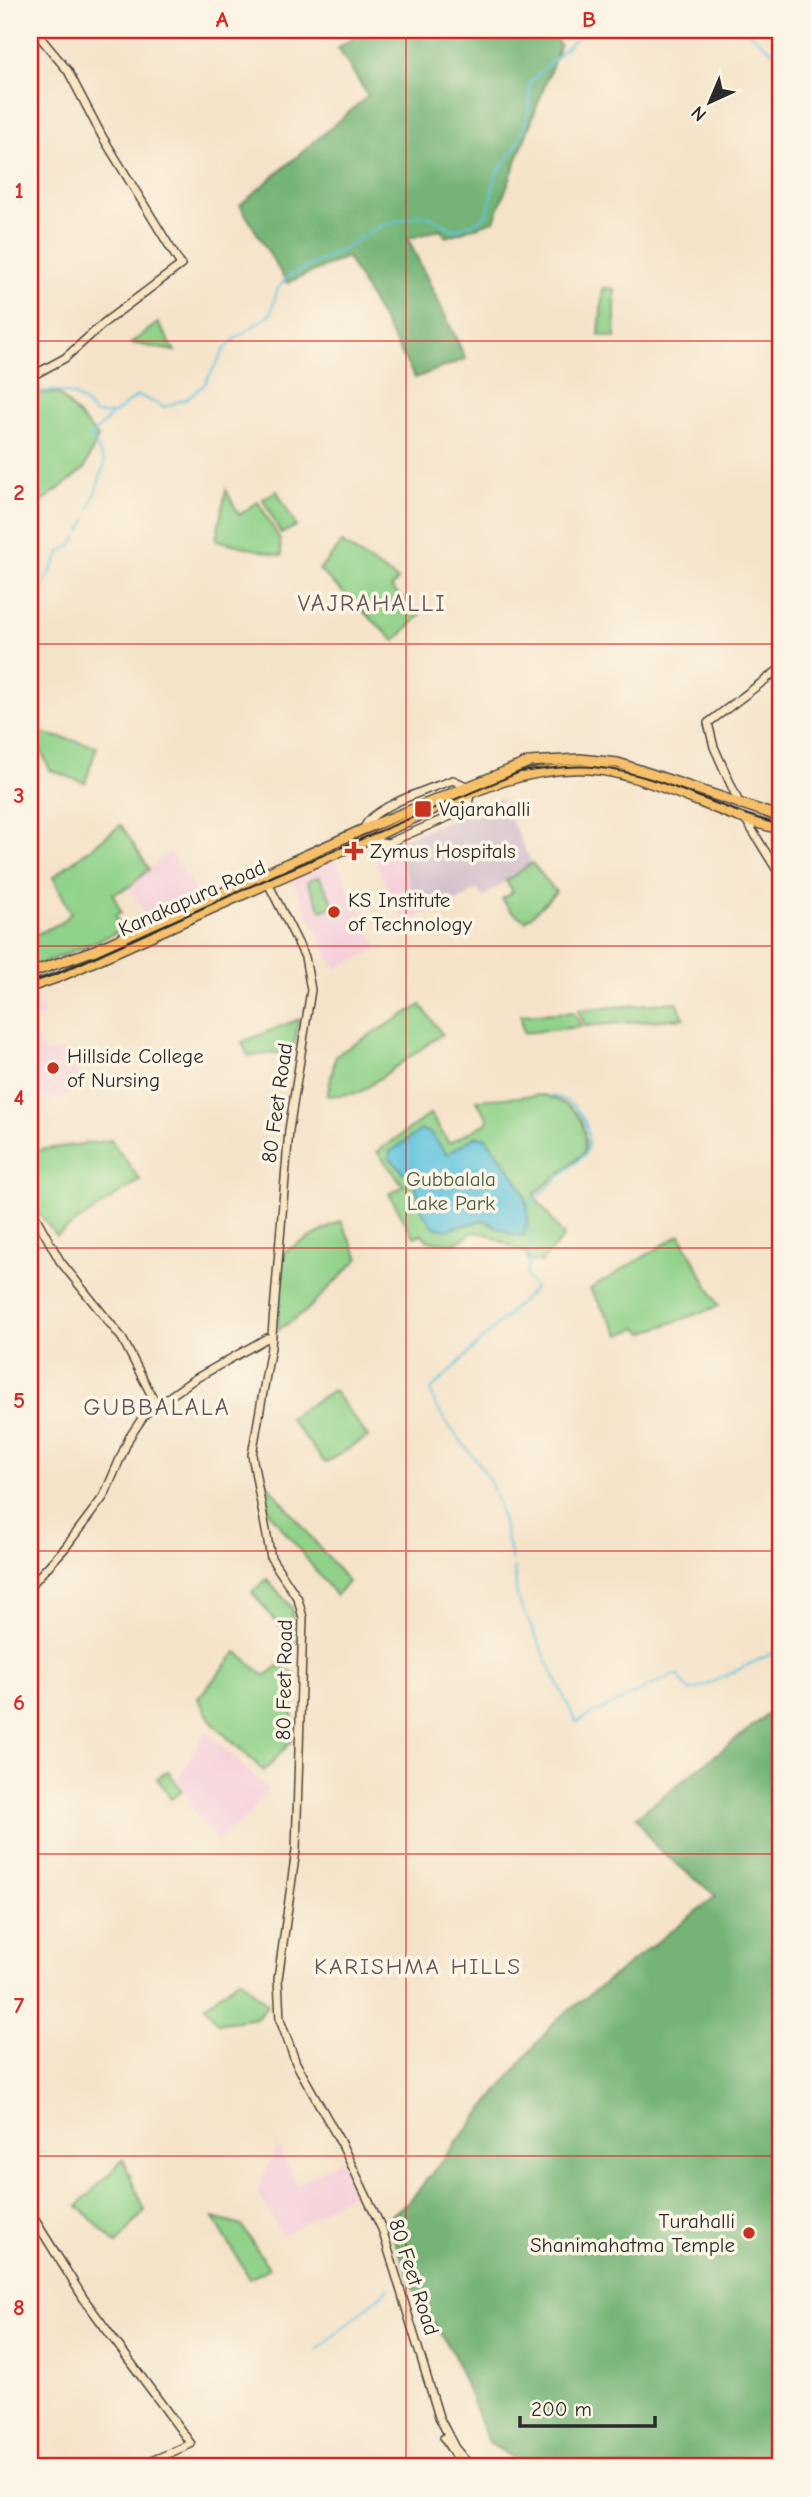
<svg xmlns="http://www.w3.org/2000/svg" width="811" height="2497" font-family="'Comic Neue',sans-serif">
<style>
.built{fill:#f5cfda}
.industrial{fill:#d1bdcb}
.green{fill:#91d28a;stroke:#5e7e5a;stroke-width:2}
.forest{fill:#74b476;stroke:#507050;stroke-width:2}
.water{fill:#60c4de;stroke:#467884;stroke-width:2}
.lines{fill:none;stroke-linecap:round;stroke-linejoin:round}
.stream{stroke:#60c4de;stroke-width:2}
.secondary-casing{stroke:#494743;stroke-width:10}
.highway-casing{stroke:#494743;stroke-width:12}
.secondary{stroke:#fbe6c4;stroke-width:7}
.highway{stroke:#f6c06b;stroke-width:9}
.rail{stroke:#2b2b2b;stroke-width:2}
.grid{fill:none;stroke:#d62828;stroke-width:2;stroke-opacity:0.55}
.poi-dot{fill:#c8321e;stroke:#fcf5e5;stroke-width:2.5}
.labels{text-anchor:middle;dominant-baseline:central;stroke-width:7;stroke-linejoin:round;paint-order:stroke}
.poi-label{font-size:21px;fill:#2b2b2b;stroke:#fcf5e5;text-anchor:start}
.street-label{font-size:21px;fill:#2b2b2b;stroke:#fcf5e5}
.park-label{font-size:21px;fill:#4a5d48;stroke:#fcf5e5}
.neighbourhood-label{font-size:23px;letter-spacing:2px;fill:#68535a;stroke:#fcf5e5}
.quarter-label{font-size:24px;letter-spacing:2px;fill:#68535a;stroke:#fcf5e5}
.neatline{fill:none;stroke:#d62828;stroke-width:2.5}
.grid-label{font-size:23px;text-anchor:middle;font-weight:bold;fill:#d62828}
</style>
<rect width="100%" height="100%" fill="#fcf5e5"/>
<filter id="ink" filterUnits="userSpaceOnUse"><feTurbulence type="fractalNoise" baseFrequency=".0143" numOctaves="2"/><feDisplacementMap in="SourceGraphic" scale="14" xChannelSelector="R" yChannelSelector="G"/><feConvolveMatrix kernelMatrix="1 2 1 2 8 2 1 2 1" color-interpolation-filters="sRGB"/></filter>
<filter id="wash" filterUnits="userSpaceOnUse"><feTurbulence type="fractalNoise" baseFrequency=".00686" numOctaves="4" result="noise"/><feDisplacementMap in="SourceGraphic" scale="28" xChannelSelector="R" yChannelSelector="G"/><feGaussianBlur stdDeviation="1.57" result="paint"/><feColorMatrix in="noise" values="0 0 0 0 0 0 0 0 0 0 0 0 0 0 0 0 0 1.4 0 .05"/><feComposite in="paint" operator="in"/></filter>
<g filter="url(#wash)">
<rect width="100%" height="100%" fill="#f5e3c9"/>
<!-- built -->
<path class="built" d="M392,844L423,914L406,927L370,848Z
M170,851L198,895L149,920L129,887Z
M333,855L379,949L335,969L290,875Z
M35,997L45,1015L33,1022L30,1005Z
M30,1030L44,1053L67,1050L84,1082L60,1099L30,1095Z
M206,1731L268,1789L248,1817L216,1842L186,1801L189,1798L177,1780Z
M277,2146L297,2185L340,2159L355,2191L282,2236L257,2192Z"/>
<!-- industrial -->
<path class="industrial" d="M500,798L532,863L483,897L477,889L455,903L451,896L423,914L392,844Z"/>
<!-- green -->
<path class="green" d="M603,288L615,289V338L599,335Z
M158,323L175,351L131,343Z
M58,393L98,437L84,469L43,501L30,477V394Z
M226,490L239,515L258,502L279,538L282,556L216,540Z
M277,491L296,526L281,534L263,499Z
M342,543L398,580L391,588L421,614L395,641L319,570Z
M32,731L97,746L85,783L50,770Z
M121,825L149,869L129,887L113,894L121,912L115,915L123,930L30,969V937L61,923L71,913L53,877Z
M532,863L556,892L526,921L511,911L502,899L513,892L506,881Z
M319,876L334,905L322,911L307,882Z
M677,1002L684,1018L585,1026L578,1010Z
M421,1005L442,1034L359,1093L327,1096L336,1055Z
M574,1012L581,1027L523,1033L521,1015Z
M299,1019L293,1052L248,1056L242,1042Z
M543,1095C575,1104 589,1120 584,1153L534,1195L564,1237L540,1263L528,1261L527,1254L487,1234L474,1232L456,1243L428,1241L422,1234L414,1237L389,1194L404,1186L377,1152L430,1114L449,1143L487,1123L488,1118L476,1100Z
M111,1140L140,1180L56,1236L30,1201V1151Z
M341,1221L359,1258L305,1312L278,1330L283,1252Z
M680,1235L719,1306L644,1333L637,1328L620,1335L590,1289Z
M333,1390L368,1437L325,1463L289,1418Z
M261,1476L348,1582L336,1596L268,1510Z
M267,1579L292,1608L295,1645L252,1592Z
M237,1652L265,1676L280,1665L295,1675L291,1742L264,1771L213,1724L198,1698Z
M168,1771L182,1791L171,1799L157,1778Z
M240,1979L268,2005L256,2018L218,2024L205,2006Z
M123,2159L145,2211L116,2244L78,2206Z
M214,2218L242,2226L269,2268L250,2279Z"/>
<!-- forest -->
<path class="forest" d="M365,30H549L560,45L494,221L446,237L440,229L408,239L466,359L415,378L347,257L287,283L240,205L368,96L338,48Z
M781,1704V2467H526L488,2442L453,2353L418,2298L386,2220L412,2198L553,2023L716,1896L656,1847L636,1817Z"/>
<!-- water -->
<path class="water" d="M421,1130L430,1133L447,1154L476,1136L486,1138C508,1169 540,1197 523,1236L511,1234L484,1220L446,1230L434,1227L423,1213L415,1184L389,1157L390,1152Z"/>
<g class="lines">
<!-- stream -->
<path class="stream" d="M746,30L781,58
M30,388L34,392C61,388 78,392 95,414H113L138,395L164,407L186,399L204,385L225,349L237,337L271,314L277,290L288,276L340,251L380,226L419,215L430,217L454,230L481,220L488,212L496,175L519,142L530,106V82L585,30
M89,511L105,463L91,436L113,414
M81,531L87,519
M39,594L61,551L71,546L77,537
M30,608L36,601
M529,1205L586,1153C594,1127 578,1099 550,1096
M512,1560C503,1531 501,1498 484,1471C471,1450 432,1413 431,1390L535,1288L526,1276L531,1255L530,1226
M514,1567L517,1597L576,1722L673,1675H678L689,1691L700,1688L781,1649
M317,2350L389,2288"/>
</g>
</g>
<g filter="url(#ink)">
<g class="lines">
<!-- secondary casing -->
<g class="secondary-casing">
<path id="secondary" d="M30,377L65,358L105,322L181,265L102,136L68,71L34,30
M740,805L714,747L708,723L781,668
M746,820L781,877
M364,829C368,808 432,788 453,780L466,786
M367,840L388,843L467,809L470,795
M267,881L305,957L311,990L289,1130L271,1347L252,1455L271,1558L298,1599L303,1618L296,1850L278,1979L280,2020L296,2063L342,2145L382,2229L439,2417L455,2448L471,2467
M30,1207L60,1261L122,1338L156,1404
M30,1586L65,1548L104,1496L129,1438L145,1414L193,1380L267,1338
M30,2212L84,2299L191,2444L137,2467
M444,2438L462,2467"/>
</g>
<!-- highway casing -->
<g class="highway-casing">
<path id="highway" d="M30,973L95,950L364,829L529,762L580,759L618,763L781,817
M30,987L59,977C161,932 262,885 364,841C437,810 517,760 600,770C659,778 721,817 781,829"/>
</g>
<!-- secondary -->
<use href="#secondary" class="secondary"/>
<!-- highway -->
<use href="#highway" class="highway"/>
<!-- rail -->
<path class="rail" d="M30,983L57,974L276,875L520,772C546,769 574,764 601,768C663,775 720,811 781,825"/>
</g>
</g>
<!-- grid -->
<path class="grid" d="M406,30V2467M30,341H781M30,644H781M30,946H781M30,1248H781M30,1551H781M30,1854H781M30,2156H781"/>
<!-- markers -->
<g class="poi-dot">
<rect x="414" y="800" width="18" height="18" rx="3.5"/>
<path d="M350.5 840.5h7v7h7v7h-7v7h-7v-7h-7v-7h7z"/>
<circle cx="334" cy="912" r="7"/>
<circle cx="53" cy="1068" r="7"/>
<circle cx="749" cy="2233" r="7"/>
</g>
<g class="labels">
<!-- poi labels -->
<g class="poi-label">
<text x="439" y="809">Vajarahalli</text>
<text x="370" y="851">Zymus Hospitals</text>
<text x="348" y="900">KS Institute<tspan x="348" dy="24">of Technology</tspan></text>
<text x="67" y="1056">Hillside College<tspan x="67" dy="24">of Nursing</tspan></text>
<text x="735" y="2221" text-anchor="end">Turahalli<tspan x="735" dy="24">Shanimahatma Temple</tspan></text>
</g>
<!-- street labels -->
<g class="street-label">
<text transform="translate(192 898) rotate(-24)">Kanakapura Road</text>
<text transform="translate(277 1103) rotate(-82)">80 Feet Road</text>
<text transform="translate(284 1680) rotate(-89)">80 Feet Road</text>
<text transform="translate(414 2277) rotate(72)">80 Feet Road</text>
</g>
<!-- park labels -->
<g class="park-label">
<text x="451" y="1179">Gubbalala<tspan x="451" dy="24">Lake Park</tspan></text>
</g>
<!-- neighbourhood labels -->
<g class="neighbourhood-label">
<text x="418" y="1966">KARISHMA HILLS</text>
</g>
<!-- quarter labels -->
<g class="quarter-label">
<text x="372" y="603">VAJRAHALLI</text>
<text x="157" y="1407">GUBBALALA</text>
</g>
</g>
<!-- margin -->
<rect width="811" height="2497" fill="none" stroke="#fcf5e5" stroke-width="77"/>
<!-- north arrow -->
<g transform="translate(710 102) rotate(224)" stroke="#fcf5e5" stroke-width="5" paint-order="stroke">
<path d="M0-5L12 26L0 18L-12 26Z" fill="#2b2b2b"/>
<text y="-10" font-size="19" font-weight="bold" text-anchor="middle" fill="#2b2b2b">N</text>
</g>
<!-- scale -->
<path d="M520 2416v10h135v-10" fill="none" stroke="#2b2b2b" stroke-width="3.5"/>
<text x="531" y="2416" font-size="21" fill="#2b2b2b" stroke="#fcf5e5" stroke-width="5" paint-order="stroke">200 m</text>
<rect x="38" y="38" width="734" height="2420" class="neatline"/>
<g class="grid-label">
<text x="222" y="27">A</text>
<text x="589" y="27">B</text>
<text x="19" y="198">1</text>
<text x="19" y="500">2</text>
<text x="19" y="803">3</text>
<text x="19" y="1105">4</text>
<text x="19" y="1408">5</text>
<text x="19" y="1710">6</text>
<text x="19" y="2013">7</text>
<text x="19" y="2315">8</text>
</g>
</svg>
